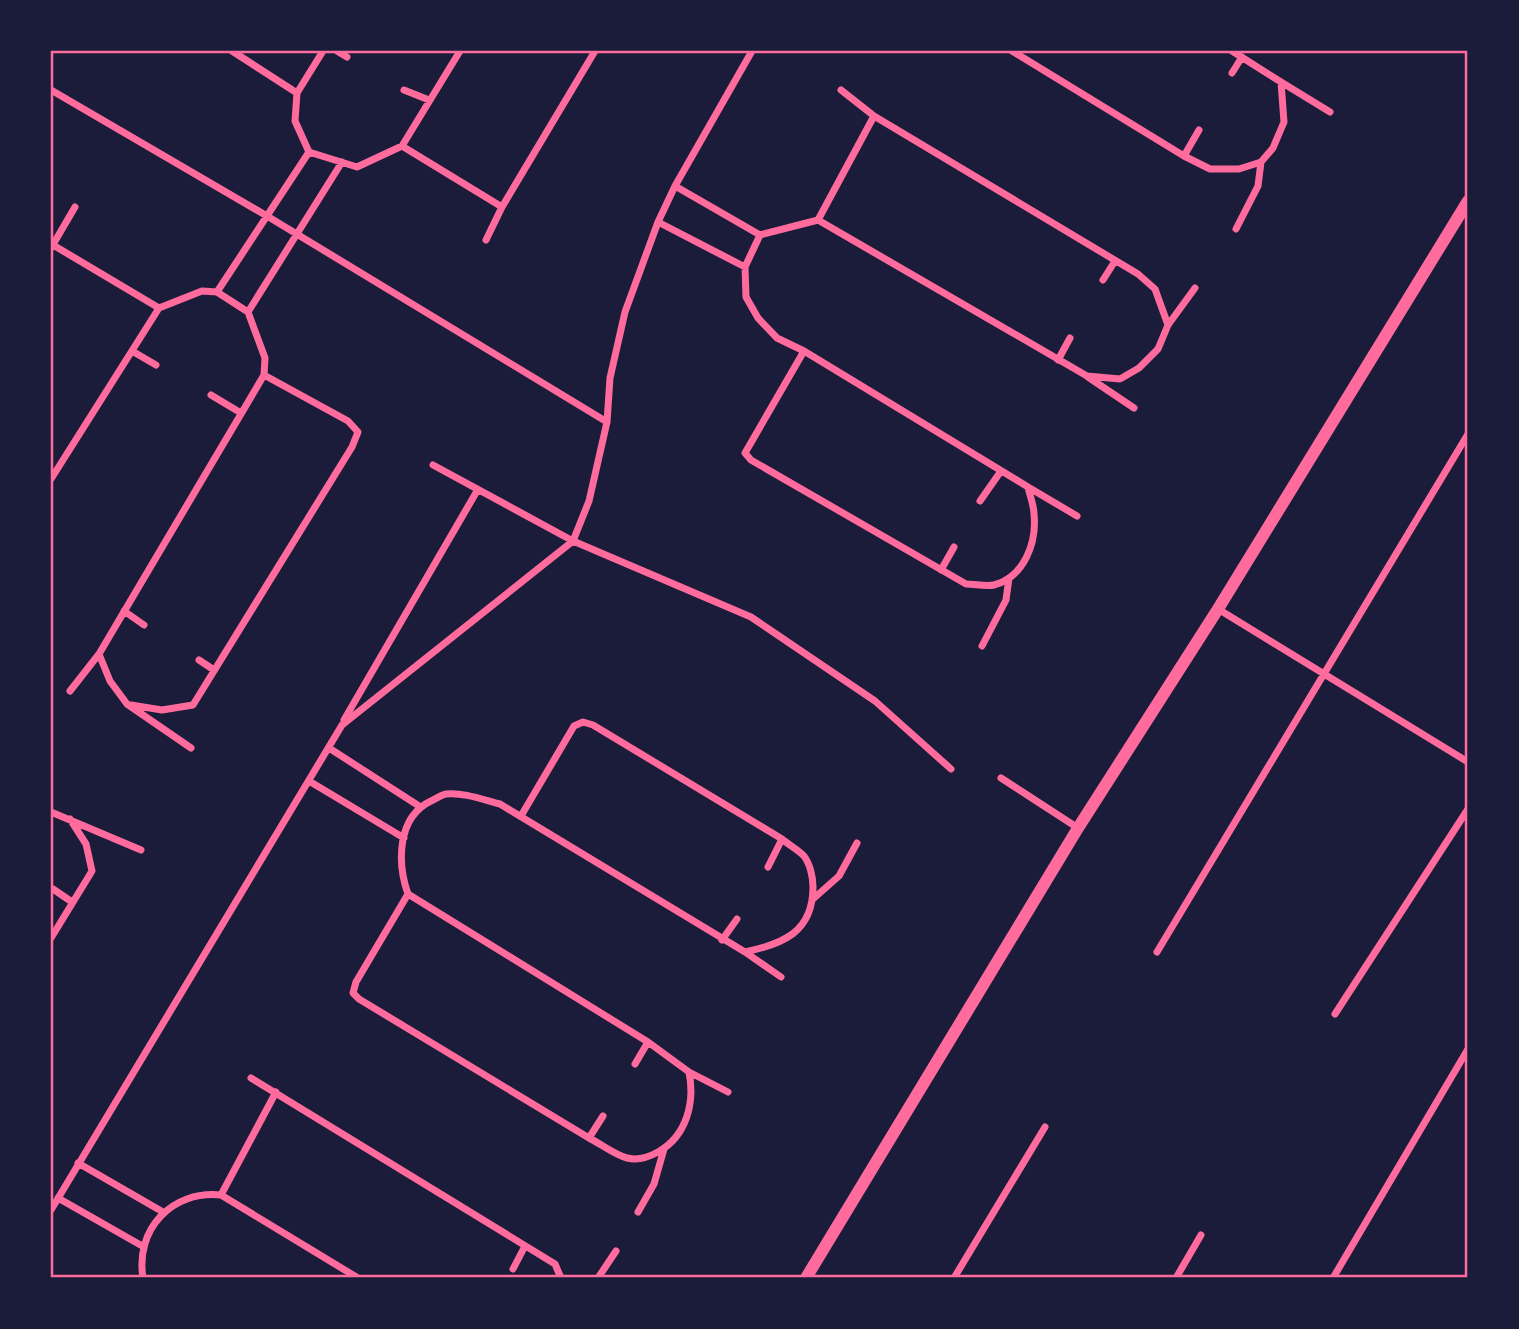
<svg xmlns="http://www.w3.org/2000/svg" width="1519" height="1329" font-family="'Asap Condensed',sans-serif">
  <rect width="100%" height="100%" fill="#1b1b3a"/>
  <g fill="none" stroke-linecap="round" stroke-linejoin="round">
    <path stroke="#ff6b9d" stroke-width="7" d="M232,51l65,42
      M323,51l-26,42 -2,28 14,31 48,15 45,-21 58,-95
      M337,51l10,6
      M1012,51l172,105 26,13h29l22,-7 12,-14 11,-26 -3,-40 -49,-31
      M1232,73l10,-16
      M1281,82l49,30
      M51,90l216,126 340,206
      M404,90l25,10
      M841,90l33,26 264,158 17,15 13,36
      M402,146l100,61
      M1184,156l15,-26
      M675,186l85,49
      M818,220l56,-104
      M658,222l87,45
      M1236,229l22,-43 3,-24
      M486,240l16,-33 93,-156
      M53,245l106,63
      M51,248l24,-41
      M1103,280l12,-19
      M217,292l92,-140
      M248,312l94,-150
      M132,351l24,14
      M804,351l-59,102 6,7 215,124c9,0 20,3 28,1 30,-8 43,-42 40,-71 0,-8 -4,-18 -6,-27l-224,-136 -27,-13 -19,-20 -12,-21 -1,-30 15,-32 58,-15 269,156 33,3 19,-11 19,-19 10,-24 27,-37
      M1058,360l12,-22
      M1088,377l46,31
      M211,395l30,18
      M433,465l140,76 178,76 124,84 76,68
      M51,479l108,-171 43,-17 15,1 31,20 17,46 -1,17 -165,279 11,27 17,23 64,44
      M1028,487l49,29
      M980,501l21,-30
      M941,570l13,-23
      M1218,609l250,153
      M124,611l20,14
      M982,646l24,-46 3,-22
      M199,660l15,10
      M70,691l29,-37
      M131,705l31,5 31,-5 159,-258 6,-15 -10,-11 -84,-46
      M344,720l133,-229
      M329,748l90,58
      M1001,778l77,50
      M309,781l95,57
      M51,812l90,38
      M768,867l14,-28
      M53,889l19,13
      M408,894l-52,88 -3,11 6,6 230,139c12,6 26,17 38,20 12,3 22,-1 31,-6 29,-16 37,-50 31,-80l-41,-30 -240,-148c-11,-31 -11,-77 23,-93 4,-2 10,-6 15,-7 17,-2 38,6 54,10l245,148c38,-8 68,-20 68,-65 0,-10 -3,-23 -9,-31 -6,-6 -15,-11 -22,-17l-189,-114 -10,-3 -9,4 -53,90
      M813,899l26,-23 18,-33
      M51,938l41,-67 -6,-27 -16,-25
      M722,940l15,-21
      M745,952l36,25
      M1157,952l311,-518
      M1335,1014l133,-205
      M635,1064l13,-22
      M689,1072l39,20
      M251,1078l304,186 6,14
      M589,1138l14,-22
      M78,1163l85,49
      M221,1195l55,-103
      M58,1198l86,49
      M51,1210l291,-485 231,-184 16,-40 18,-79 3,-44 15,-66 33,-90 17,-36 77,-135
      M638,1212l16,-28 10,-35
      M513,1269l12,-23
      M143,1278c-8,-49 29,-88 78,-83l137,83
      M598,1278l18,-27
      M954,1278l91,-151
      M1176,1278l25,-43
      M1333,1278l135,-229"/>
    <path stroke="#ff6b9d" stroke-width="12" d="M806,1278l272,-450 140,-219 250,-408"/>
  </g>
  <rect width="1519" height="1329" fill="none" stroke="#1b1b3a" stroke-width="105"/>
  <rect x="52" y="52" width="1414" height="1224" fill="none" stroke="#ff6b9d" stroke-width="2.5"/>
</svg>
